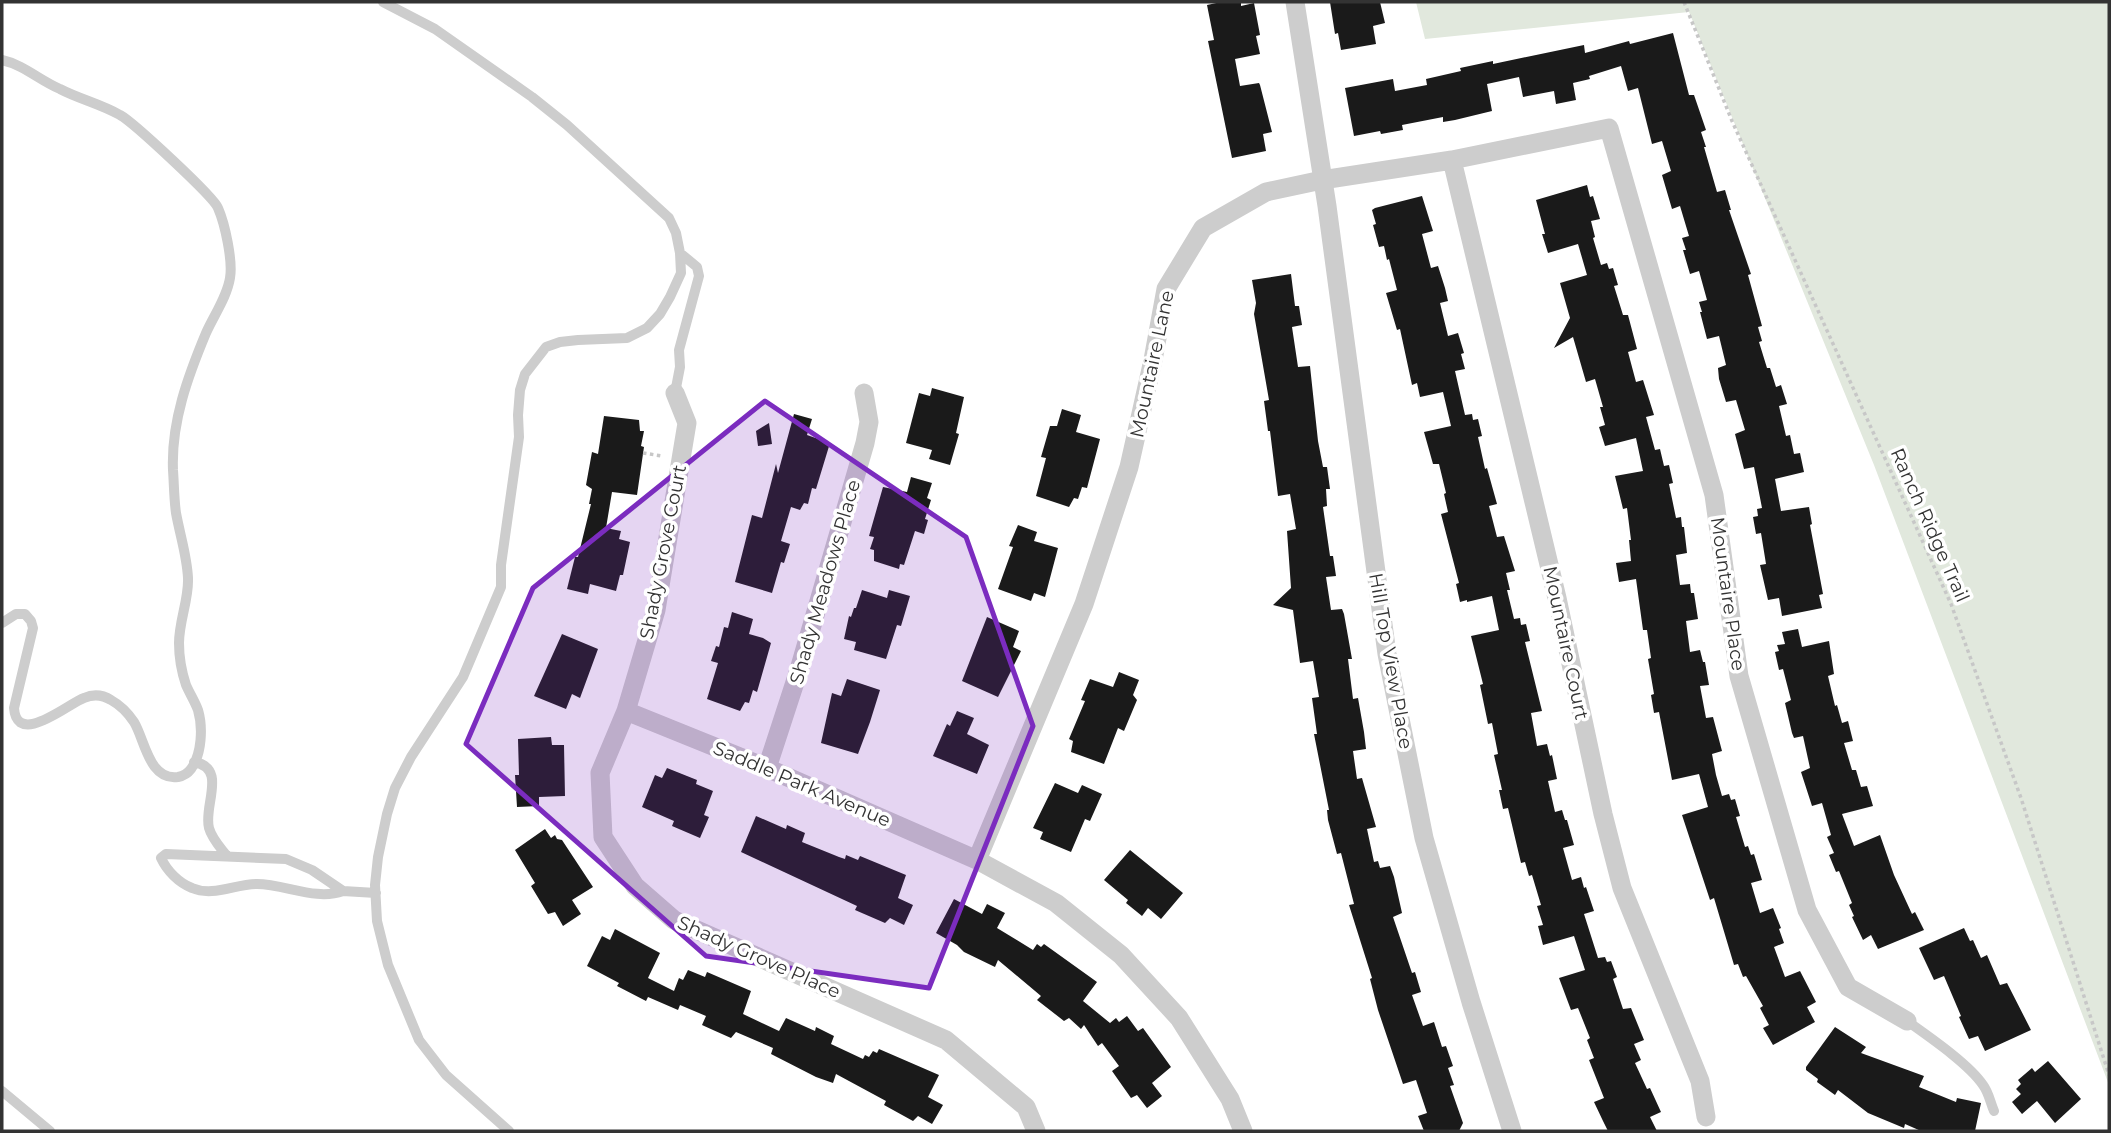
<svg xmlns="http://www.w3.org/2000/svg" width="2111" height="1133" font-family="Montserrat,sans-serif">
  <rect width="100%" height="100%" fill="#fff"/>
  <path fill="#e1e8dd" d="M1416,2h693v1083l-235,-620 -185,-453 -264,27z"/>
  <path fill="#1a1a1a" d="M1221,2h20v4l13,-3 6,32 -4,1 4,18 -25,5 5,27 19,-3 1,2 12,47 -9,2 3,17 -34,7 -24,-117 6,-1 -7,-35z
    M1330,2h50l5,21 -12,3 3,18 -35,6 -3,-17 -3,1z
    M1673,33l16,62h5l12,35 -5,2 5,15h-2l13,45 8,-2 6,20h-2l22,64 -3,1 14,51 -4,1 4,14 -3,1 8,26h3l6,19 5,-2 6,19 -8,2 7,30 4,-1 4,19 6,-1 4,19 -29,7 6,32 28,-4 3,17 -2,1 13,69 -4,1 3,13 -40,8 -3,-18 -11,2 -8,-35 6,-1 -5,-31 -5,1 -3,-17 5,-1 -1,-7 5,-1 -8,-41 -10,2 -9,-35 10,-4 -9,-30 -10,2 -7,-23 -1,-11 8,-3 -7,-29 -12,3 -7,-27h2l-3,-10 8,-2 -8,-29 -9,3 -7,-24h3l-4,-12 7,-2 -9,-30 -8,3 -10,-34 9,-4 -9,-30 -10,3 -14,-56 -10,3 -7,-25 -32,10 1,3 -17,4 3,17 -20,4 -2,-13 -31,6 -4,-20 -32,7 5,27 -37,9 -12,2v-5l-41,8 1,5 -22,4 -1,-3 -26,5 -9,-48 48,-9 2,12 32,-6 -1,-6 35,-8 -1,-3 33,-7v3l91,-19 1,8 44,-12 1,3z
    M1587,185l3,12 3,-1 7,23 -9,2 4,16 -2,1 8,27 6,-2 2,6 4,-1 5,17 -4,1 9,29h5l9,34 -9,3 8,30 7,-2 11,35 -8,2 9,33 5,-1 4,17 5,-1 4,18 -4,1 7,34 5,-1 1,10h2l3,26 -11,2 4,30 10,-1 1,9h3l4,26 -12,2 4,31 10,-2 3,12h2l4,23 -9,1 6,32 7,-1 9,34 -10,3 4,21 6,21 7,-2 2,6 4,-1 5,17 -4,1 9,30 3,-1 3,9 3,-1 8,26 -11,3 9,30 13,-5 8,20 -2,1 5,14 -10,4 11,30 15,-6 16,31 -9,5 8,15 -42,23 -10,-17 6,-3 -9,-17 3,-2 -17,-30 -3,1 -5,-13 -4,1 -20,-67 -4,2 -28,-85 26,-8 -9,-33 -27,6 -13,-68 -5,1 -3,-18 3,-1 -6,-35 3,-1 -4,-28h-4l-7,-51 -17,3 -3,-19 15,-2 -2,-21h2l-4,-32 -4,1 -8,-33 28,-5 -7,-33 -31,8 -6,-19 6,-2 -5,-18h3l-8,-28 -9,3 -13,-45 -19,11 16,-30 -10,-35 27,-8 -9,-31 -30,9 -6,-19h3l-9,-34z
    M1422,196l11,35 -11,3 9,34 7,-2 7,22 3,13 -8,2 8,33 10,-3 6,20 -3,1 4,15 -10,2 10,44 7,-1 1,6 5,-1 4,17 -4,1 7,32 2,-1 10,36 -8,2 8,31 7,-1 11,35 -9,2 4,17h-3l7,29 6,-1 1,7 5,-1 4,17 -5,1 17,69 -11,2 6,33 10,-2 3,12 2,-1 5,24 -9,2 7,31 7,-2 3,10h2l7,25 -11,3 9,32 9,-3 3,11 2,-1 8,24 -10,3 14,44 7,-1 2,5 4,-1 6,16 -4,2 10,30 8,-1 13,32 -10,4 7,16 -6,3 12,26 3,-1 11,24 -11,5 7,14h-49l-5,-10 -9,-19 10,-4 -15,-38 5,-2 -7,-18 3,-2 -12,-30 -7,2 -12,-32 26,-8 -11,-34 -31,9 -5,-19 5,-1 -6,-19 4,-1 -9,-30 -3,1 -4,-14 -4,1 -13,-55 -5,1 -4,-19h3l-8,-35 4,-1 -6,-31 -4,1 -8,-39 3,-1 -12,-48 28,-6 -7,-34 -25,6v-2l-7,2 -4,-18 3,-1 -18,-69 7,-2 -4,-18 2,-1 -7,-29h-6l-9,-32 27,-6 -8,-34 -23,5 -3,-14 -5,2 -12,-56 -3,1 -11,-37 11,-3 -8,-31 -2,1 -3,-14 -5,1 -6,-22 3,-1 -4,-14 3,-2z
    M1291,274l4,32h4l2,13 1,6 -10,2 6,40 12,-1 8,75 5,26h4l3,22h-4l1,17 -4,1 7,49h3l3,20 -10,1 5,33 11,-1 2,5 8,45h-4l5,40 5,-1 6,34 2,17 -13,2 4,28 5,-1 14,49 -9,2 7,33 4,-1 2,7 10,-2 4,11 8,36 -9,4 19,56 3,-1 6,20 -9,3 11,31 11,-4 8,25 4,-1 7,20 -5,2 6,17 -4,1 13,37 -4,8h-35l-6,-15 9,-3 -11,-33 -13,4 -25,-74 -8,-31 2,-1 -23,-73 5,-1 -13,-51 -4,1 -9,-34 -1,-10h2l-15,-76h3l-5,-36 7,-1 -6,-36 -13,2 -7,-53 -20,-5 18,-17 -4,-57 9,-2 -6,-35 -12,2 -8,-65h-2l-4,-30 5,-1 -15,-86 2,-11 -4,-23z
    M932,388l32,9 -8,36 3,1 -9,31 -21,-6 3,-9 -26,-7 13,-50 11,3z
    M1062,409l19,6 -5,17 24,7 -13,49 -5,-1 -4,12 -4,-1 -5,9 -33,-11 10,-38 -5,-1 9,-31h7z
    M794,414l18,5 -5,16 23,8 -14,46 -4,-1 -4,16 -4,-1 -4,7 -9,-3 -10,34 9,3 -6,19 -3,-1 -9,31 -37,-11 17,-67 10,3 14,-54 2,9z
    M604,416l35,4 1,11h4l-3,15 3,1 -7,48 -25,-3 -6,36 15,3 -2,8 11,3 -7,33h-3l-4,16 -26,-7 -2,10 -21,-5 8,-32h3l13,-53h-2l3,-15 -6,-4 6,-33 6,2z
    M769,423l3,21 -14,2 -2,-15z
    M911,477l21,6 -5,15 4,2 -6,19 3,1 -4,14 -9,-3 -11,34 -4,-1 -1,5 -25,-8v-11l-4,-1 4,-12 -5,-1 14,-49 24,5z
    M1018,525l19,7 -3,9 24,7 -13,49 -11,-4 -3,8 -33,-12 15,-42 -4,-1z
    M862,590l25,8 2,-8 21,6 -9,30 -4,-1 -11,34 -32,-9 2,-8 -12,-3 5,-23 2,1 3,-9h2z
    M732,612l21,7 -4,15 14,4 8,5 -14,49 -4,-2 -4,13 -4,-1 -5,9 -33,-12 11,-36 -7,-2 5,-15 3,1 5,-20 4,1z
    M987,617l32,14 -6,16 8,4 -23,46 -36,-16z
    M1798,629l4,18 27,-6 5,33 -6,2 7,30 2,-1 5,18 6,-2 5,20 -9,2 8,27h4l5,17 6,-1 6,20 -31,8 12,32 26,-11 14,40 18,39 3,-2 9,18 -46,19 -7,-14 -8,5 -11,-23 2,-1 -5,-11 3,-2 -13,-32 -3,1 -7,-17 5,-2 -7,-16 4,-2 -9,-32 -10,3 -11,-34 9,-4 -7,-32 -9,2 -2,-5 -7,-30 6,-3 -8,-31 -4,1 -4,-18 4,-1 -2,-6 8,-1 -3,-12z
    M562,634l36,15 -18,49 -8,-4 -6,15 -32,-13z
    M1119,672l20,8 -6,15 4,5 -13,31 -6,-3 -14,36 -33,-12 2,-11 -4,-2 16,-38 -4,-1 9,-21 23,8z
    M847,679l33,11 -10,32 -12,32 -37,-11 11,-50 9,3z
    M957,711l17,7 -7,16 22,11 -12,29 -44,-18 14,-32 3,2z
    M551,737l1,8h12l1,51 -26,1v9l-22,1 -2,-32h4l-1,-36z
    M667,768l30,12 -1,4 17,7 -9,24 5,2 -9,21 -28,-12 2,-5 -32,-14 13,-32 7,3z
    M1055,783l23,10 4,-8 20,9 -12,27 -5,-2 -14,33 -31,-13 3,-7 -10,-4z
    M756,816l30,13 1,-4 18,8 -3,9 37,15 6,2 1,-4 12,5 2,-4 46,19 -8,23 15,7 -9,20 -14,-7 -5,5 -30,-13 2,-4 -116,-54z
    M545,829l6,9 4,-3 2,4 5,1 31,47 -21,13 9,14 -18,12 -8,-14 -7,2 -17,-28 4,-3 -20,-33z
    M1130,850l53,43 -22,26 -13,-11 -6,8 -16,-13 2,-3 -24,-20z
    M954,899l28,15 5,-10 18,9 -8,15 36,22 4,-6 4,3 3,-3 53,38 -14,19 27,22 6,-5 3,4 8,-6 11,15 5,-3 28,39 -19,16 10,13 -15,12 -10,-13 -6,3 -19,-27 7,-5 -17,-23 -4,3 -14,-21 -3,4 -12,-11 -5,3 -27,-21 4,-4 -43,-36 -3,7 -31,-15 -7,-7 -21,-12z
    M1964,928l6,13 3,-1 8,18 6,-3 13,30 7,-2 24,47 -46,21 -7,-15 -9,3 -10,-22 2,-1 -17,-40 -10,4 -15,-32z
    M615,929l45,24 -12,25 26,13 5,-13 4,2 5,-10 17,7 2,-5 44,19 -8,23 36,17 7,-13 29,13 1,-4 18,9 -3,8 32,15 2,-4 4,2 4,-6 4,2 2,-4 60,26 -11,22 15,8 -11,19 -14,-8 -5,5 -29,-16 2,-4 -50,-27 -3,9 -17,-6 -45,-23 2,-6 -37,-16 -5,6 -18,-8 -11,-5 4,-9 -26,-11 -2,5 -30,-13 -2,4 -29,-15 2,-3 -32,-17 15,-30 8,4z
    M1835,1027l31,20 -5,6 63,23 -5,11 37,15 1,-4 24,5 -6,28h-54l-16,-7 -1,4 -36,-15 -30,-23 -3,5 -18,-13 1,-3 -12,-9v-3z
    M2048,1061l33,38 -26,24 -18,-22 -15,13 -10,-12 9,-8 -5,-5 5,-5 -3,-4 14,-12 3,4z"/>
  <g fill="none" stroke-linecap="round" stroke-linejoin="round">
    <path stroke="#c7c7c7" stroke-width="3.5" stroke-dasharray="3.5 3.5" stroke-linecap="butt" d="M1684,2l48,119 219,483 70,194 88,277
      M643,453l19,3"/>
    <path stroke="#cdcdcd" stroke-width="10" d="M383,2l52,27 97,68 35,28 102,93 7,15 4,20 1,20 -11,24 -10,17 -13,14 -20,10 -49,2 -18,2 -14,5 -21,27 -5,16 -2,25 1,22 -18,128v22l-38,90 -52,80 -16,31 -8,26 -9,43 -3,28 2,36 11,44 31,75 27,35 63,56
      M2,60c22,5 37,20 58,29 19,10 41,15 60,26 13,7 94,82 98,93 7,16 15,53 12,70 -3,19 -16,37 -24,55 -18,43 -35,89 -33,137 1,14 1,29 3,43 4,22 11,43 12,65 1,21 -9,43 -9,65 0,12 3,30 7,42 4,9 9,17 12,25 5,17 4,44 -7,59 -3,4 -8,7 -13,8 -29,4 -33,-37 -44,-55 -6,-9 -14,-17 -23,-22 -8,-5 -18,-6 -27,-2 -15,5 -67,50 -70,10l19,-80 -2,-7 -6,-7h-9l-14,9
      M675,393l5,-26 -1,-17 20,-74 -2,-9 -17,-14
      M194,762c34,6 9,44 15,66 3,11 11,19 18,28
      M343,891c-27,10 -58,-7 -86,-7 -22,0 -44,13 -65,4 -13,-5 -25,-17 -31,-30l5,-4 120,5 26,11 31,21 33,2
      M1907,1021c21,15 62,43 76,64 6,8 7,17 11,26
      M2,1091l48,40"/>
    <path stroke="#cdcdcd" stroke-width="19" d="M1295,2l32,204 60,448 37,184 47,164 41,129
      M1452,160l105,438 46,216 19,74 78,193 6,36
      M675,393l12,30 -31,187 -30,101 -26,62 3,64 32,49 39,34 272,120 80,67 10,24
      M626,711l141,57 210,92 79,43 65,52 58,63 51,81 13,32
      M767,768l32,-98 66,-227 4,-21 -5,-29
      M977,860l107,-256 45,-137 24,-107 13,-71 37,-61 63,-36 56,-12 130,-20 157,-32 105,367 25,181 68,234 41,77 59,34"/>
  </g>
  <path fill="#7b2cbf" fill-opacity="0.2" stroke="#7b2cbf" stroke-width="5" stroke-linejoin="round" d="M765,401l201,136 67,189 -104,262 -223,-32 -240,-212 67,-156z"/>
  <g text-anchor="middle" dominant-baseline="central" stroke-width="7" stroke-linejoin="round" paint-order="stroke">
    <g font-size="19" fill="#333" stroke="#fff">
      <text transform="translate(1152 364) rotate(-78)">Mountaire Lane</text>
      <text transform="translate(1930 525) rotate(66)">Ranch Ridge Trail</text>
      <text transform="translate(663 552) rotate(-79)">Shady Grove Court</text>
      <text transform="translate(825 582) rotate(-74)">Shady Meadows Place</text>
      <text transform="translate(1728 594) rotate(82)">Mountaire Place</text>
      <text transform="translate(1566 643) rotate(78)">Mountaire Court</text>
      <text transform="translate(1391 661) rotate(80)">Hill Top View Place</text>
      <text transform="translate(802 784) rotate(23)">Saddle Park Avenue</text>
      <text transform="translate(759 957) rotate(24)">Shady Grove Place</text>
    </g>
  </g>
  <rect width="2111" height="1133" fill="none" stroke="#333333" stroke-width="7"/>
</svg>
